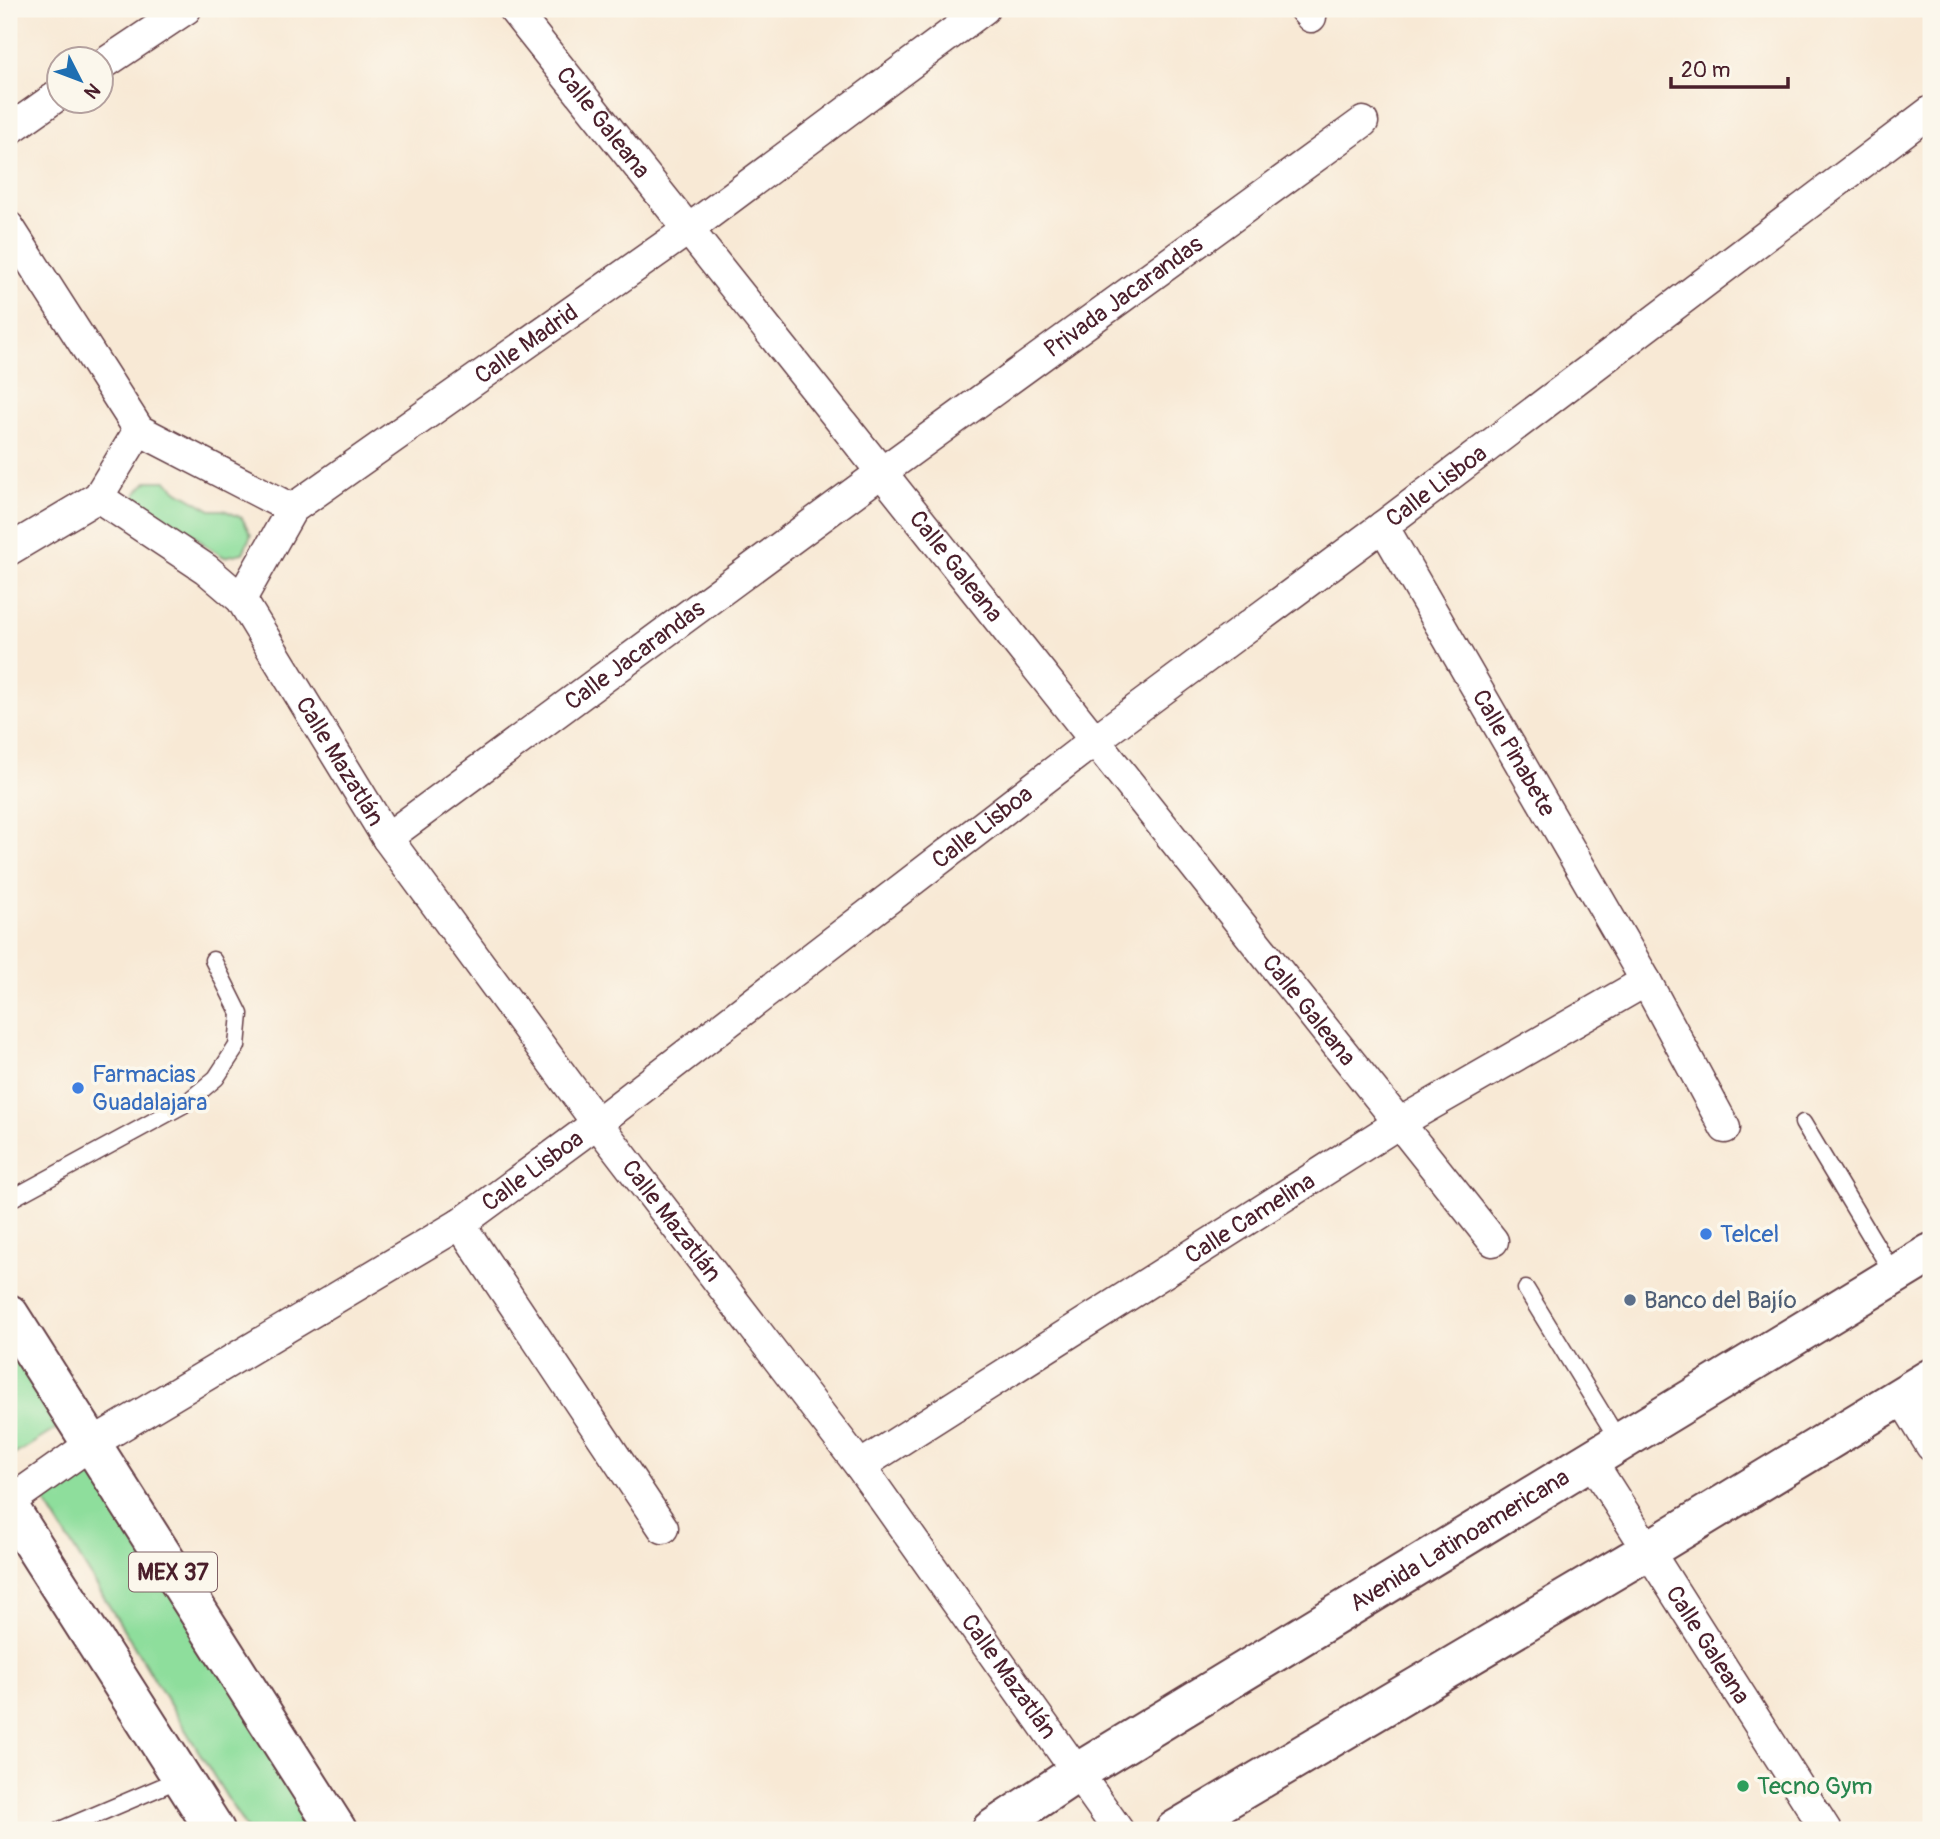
<svg xmlns="http://www.w3.org/2000/svg" width="1940" height="1839" font-family="Pangolin,sans-serif">
  <rect width="100%" height="100%" fill="#fbf7ec"/>
  <filter id="ink" filterUnits="userSpaceOnUse"><feTurbulence type="fractalNoise" baseFrequency=".0143" numOctaves="2"/><feDisplacementMap in="SourceGraphic" scale="14" xChannelSelector="R" yChannelSelector="G"/><feConvolveMatrix kernelMatrix="1 2 1 2 8 2 1 2 1" color-interpolation-filters="sRGB"/></filter>
  <filter id="wash" filterUnits="userSpaceOnUse"><feTurbulence type="fractalNoise" baseFrequency=".00686" numOctaves="4" result="noise"/><feDisplacementMap in="SourceGraphic" scale="28" xChannelSelector="R" yChannelSelector="G"/><feGaussianBlur stdDeviation="1.57" result="paint"/><feColorMatrix in="noise" values="0 0 0 0 0 0 0 0 0 0 0 0 0 0 0 0 0 1.4 0 .05"/><feComposite in="paint" operator="in"/></filter>
  <g filter="url(#wash)">
    <rect width="100%" height="100%" fill="#f8e9d5"/>
    <path fill="#8ede9c" stroke="#6c7e64" stroke-width="2" d="M148,481h18l12,10 33,19h13l18,8 9,17 -8,18 -19,4 -19,-12 -12,-11 -59,-27 2,-14z
      M9,1332l55,92 -55,34z
      M95,1471l229,359h-77l-203,-330z"/>
  </g>
  <g filter="url(#ink)">
    <g fill="none" stroke-linecap="round" stroke-linejoin="round">
      <defs>
        <path id="service" d="M1803,1123l91,152
          M9,1200l176,-96 31,-26 21,-32 3,-32 -27,-54
          M1526,1289l93,152
          M60,1830l122,-52"/>
        <g id="minor">
          <path id="s1" d="M513,9l980,1232"/>
          <path d="M1304,9l7,8"/>
          <path d="M102,65l84,-56"/>
          <path d="M9,130l51,-36"/>
          <path d="M9,227l130,203 153,79"/>
          <path id="s2" d="M98,497l108,72 35,30 146,239 210,285 263,343 258,364"/>
          <path id="s3" d="M1383,526l263,455 79,147"/>
          <path d="M9,550l89,-53 41,-67"/>
          <path id="s4" d="M241,599l51,-90 397,-280 295,-220"/>
          <path id="s5" d="M387,838l495,-366 481,-350"/>
          <path d="M460,1224l203,304"/>
          <path d="M1901,1397l30,49"/>
          <path id="s6" d="M1590,1459l236,371"/>
          <path id="s7" d="M860,1466l539,-343 247,-142"/>
          <path id="s8" d="M9,1502l82,-58 369,-220 137,-101 498,-383 288,-214 548,-415"/>
        </g>
        <g id="secondary">
          <path id="s9" d="M991,1830l87,-58 853,-519"/>
          <path d="M1175,1830l472,-279 284,-173"/>
        </g>
        <path id="primary" d="M9,1314l328,516
          M9,1507l206,323"/>
      </defs>
      <use href="#service" stroke="#643d44" stroke-width="19"/>
      <use href="#minor" stroke="#643d44" stroke-width="33"/>
      <use href="#secondary" stroke="#643d44" stroke-width="42"/>
      <use href="#primary" stroke="#643d44" stroke-width="42"/>
      <use href="#service" stroke="#fff" stroke-width="16"/>
      <use href="#minor" stroke="#fff" stroke-width="30"/>
      <use href="#secondary" stroke="#fff" stroke-width="38"/>
      <use href="#primary" stroke="#fff" stroke-width="38"/>
    </g>
  </g>
  <g fill="#3f7fe0" stroke="#fbf7ec" stroke-width="2.5">
    <circle cx="78" cy="1088" r="7"/>
    <circle cx="1706" cy="1234" r="7"/>
  </g>
  <circle fill="#5c6f8a" stroke="#fbf7ec" stroke-width="2.5" cx="1630" cy="1300" r="7"/>
  <circle fill="#2e9e5b" stroke="#fbf7ec" stroke-width="2.5" cx="1743" cy="1786" r="7"/>
  <g text-anchor="middle" dominant-baseline="central" stroke-width="7" stroke-linejoin="round" paint-order="stroke">
    <rect fill="#fbf7ec" stroke="#7f6065" stroke-width="2" x="129" y="1552.5" width="88" height="39" rx="5"/>
    <g font-size="23" font-weight="bold" fill="#4a1f2b">
      <text x="173" y="1572">MEX 37</text>
    </g>
    <g font-size="24" fill="#4a1f2b" stroke="#fbf7ec">
      <text stroke="none"><textPath href="#s1" startOffset="145">Calle Galeana</textPath></text>
      <text stroke="none"><textPath href="#s5" startOffset="914">Privada Jacarandas</textPath></text>
      <text stroke="none"><textPath href="#s4" startOffset="390">Calle Madrid</textPath></text>
      <text stroke="none"><textPath href="#s8" startOffset="1754">Calle Lisboa</textPath></text>
      <text stroke="none"><textPath href="#s1" startOffset="712">Calle Galeana</textPath></text>
      <text stroke="none"><textPath href="#s5" startOffset="308">Calle Jacarandas</textPath></text>
      <text stroke="none"><textPath href="#s3" startOffset="262">Calle Pinabete</textPath></text>
      <text stroke="none"><textPath href="#s2" startOffset="366">Calle Mazatlán</textPath></text>
      <text stroke="none"><textPath href="#s8" startOffset="1186">Calle Lisboa</textPath></text>
      <text stroke="none"><textPath href="#s1" startOffset="1279">Calle Galeana</textPath></text>
      <text stroke="none"><textPath href="#s8" startOffset="620">Calle Lisboa</textPath></text>
      <text stroke="none"><textPath href="#s7" startOffset="462">Calle Camelina</textPath></text>
      <text stroke="none"><textPath href="#s2" startOffset="933">Calle Mazatlán</textPath></text>
      <text stroke="none"><textPath href="#s9" startOffset="551">Avenida Latinoamericana</textPath></text>
      <text stroke="none"><textPath href="#s6" startOffset="220">Calle Galeana</textPath></text>
      <text stroke="none"><textPath href="#s2" startOffset="1500">Calle Mazatlán</textPath></text>
    </g>
    <g font-size="24" fill="#366cbe" stroke="#fbf7ec" text-anchor="start">
      <text x="92" y="1074">Farmacias<tspan x="92" dy="28">Guadalajara</tspan></text>
      <text x="1720" y="1234">Telcel</text>
    </g>
    <g font-size="24" fill="#4e5e75" stroke="#fbf7ec" text-anchor="start">
      <text x="1644" y="1300">Banco del Bajío</text>
    </g>
    <g font-size="24" fill="#27864d" stroke="#fbf7ec" text-anchor="start">
      <text x="1757" y="1786">Tecno Gym</text>
    </g>
  </g>
  <rect width="1940" height="1839" fill="none" stroke="#fbf7ec" stroke-width="35"/>
  <g transform="translate(80 80) rotate(132)"><circle r="33" fill="#fbf7ec" stroke="#b4a19f" stroke-width="2"/>
  <path d="M0-5L12 26L0 18L-12 26Z" fill="#1f6fb2"/>
  <text y="-10" font-size="19" font-weight="bold" text-anchor="middle" fill="#4a1f2b">N</text>
  </g>
  <path d="M1671 77v10h117v-10" fill="none" stroke="#4a1f2b" stroke-width="3.5"/>
  <text x="1681" y="77" font-size="21" fill="#4a1f2b" stroke="#fbf7ec" stroke-width="5" paint-order="stroke">20 m</text>
</svg>
